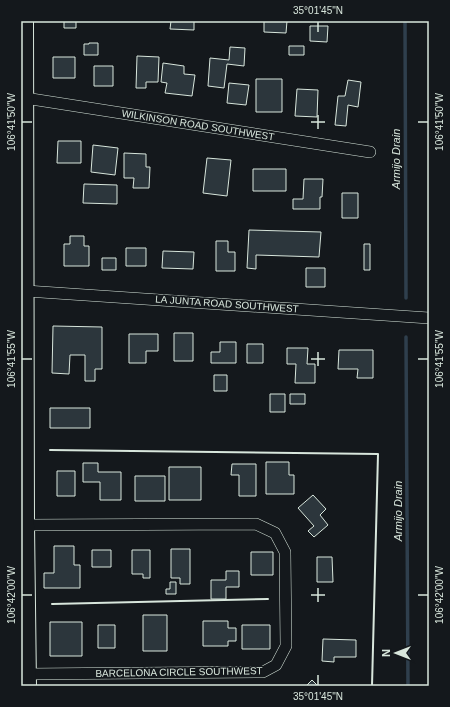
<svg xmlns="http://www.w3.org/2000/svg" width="450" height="707" font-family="Helvetica,sans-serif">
  <rect width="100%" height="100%" fill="#14181c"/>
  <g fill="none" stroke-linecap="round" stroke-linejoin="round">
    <path stroke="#2f3f4d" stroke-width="3.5" d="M405,21l1,277
      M406,337l2,349"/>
  </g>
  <path fill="#2c363c" stroke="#d8e6dc" d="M64,21h12v7h-12z
    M171,21h23v9l-24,-1z
    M264,21h23l-1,12 -22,-1z
    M310,26h18l-1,16 -17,-1z
    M89,43h9v12h-14v-11h5z
    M289,46h15v9h-15z
    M230,47l15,1 -1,18 -17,-2 -3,24 -16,-2 2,-28 19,2z
    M137,56l22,1 -1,25h-12v6h-10z
    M53,57h22v21h-22z
    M163,63l21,3v8l11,1 -3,21 -27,-3 2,-10 -6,-1z
    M94,66h19v20h-19z
    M256,79h26v33h-26z
    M348,80l13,2 -3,25 -10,-2 -2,21 -11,-1 3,-29h7z
    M229,83l20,2 -3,20 -19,-2z
    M297,89l21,1 -1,27 -22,-1z
    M58,141h23v22h-24z
    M93,145l25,3 -3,27 -24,-3z
    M124,153l22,1v13h4l-1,21h-16l1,-10h-10z
    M207,158l24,2 -4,36 -24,-3z
    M253,169h33v22h-33z
    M304,179h19l-1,18h-2v12h-27v-10h10z
    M84,184l33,1v19l-34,-1z
    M342,193h16v25h-16z
    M249,230l72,2 -2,25 -63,-2v14l-9,-1z
    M70,236h14v10h5v20h-25v-22h6z
    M216,241h12v11h7v19h-19z
    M364,244h6v26h-6z
    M126,248h20v18h-20z
    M163,251l31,1 -1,17 -31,-1z
    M102,258h14v12h-14z
    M306,268h19v19h-19z
    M53,326l49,1v42h-7v12h-10v-26h-15l-1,19 -17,-1z
    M174,333h19v28h-19z
    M129,334h29v17h-12v12h-17z
    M220,342h16v21h-25v-11h9z
    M247,344h16v19h-16z
    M287,348h21l-1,16h8v19h-20l1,-19h-9z
    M339,350h34v28h-16l1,-9h-20z
    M214,375h13v16h-13z
    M270,394h15v18h-15z
    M290,394h15v10h-15z
    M50,408h40v20h-40z
    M266,462h23v13h5v19h-28z
    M83,463h15v9h23v28h-21v-18h-17z
    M232,464h24v32h-17v-21h-8z
    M169,467h32v33h-32z
    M57,471h18v25h-18z
    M135,476h30v25h-30z
    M313,495l13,14 -6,6 8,10 -14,12 -6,-6 6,-5 -16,-18z
    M54,546h20v19h6v23h-36v-15h10z
    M171,549h19v35h-10v-6h-9z
    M92,550h19v17h-19z
    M132,550h18v28h-7v-4h-11z
    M251,552h22v23h-22z
    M317,557h15l1,25h-16z
    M226,571h13v16h-13v12h-15v-19h15z
    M170,582h6v12h-10v-5h4z
    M143,615h24v36h-24z
    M203,621h25v7h8v13h-8v5h-25z
    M50,622h32v34h-32z
    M98,625h17v23h-17z
    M242,625h28v24h-28z
    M323,639l33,1v17h-22v5l-12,-1z
    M312,680l6,6h-12z"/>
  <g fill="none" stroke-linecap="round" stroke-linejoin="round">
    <defs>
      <path id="street" d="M25,98l345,54
        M26,291l403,27
        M26,525l230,-1 19,9 10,19 1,94 -10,19 -13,7 -235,2"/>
      <path id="secondary" d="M25,21l1,504 2,161"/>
    </defs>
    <use href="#street" stroke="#d8e6dc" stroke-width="12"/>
    <use href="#secondary" stroke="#d8e6dc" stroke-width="18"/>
    <use href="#street" stroke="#14181c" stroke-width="11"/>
    <use href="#secondary" stroke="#14181c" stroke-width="16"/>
    <path stroke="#d8e6dc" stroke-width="2" d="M50,450l328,4 -6,232
      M52,604l216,-5"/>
  </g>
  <path fill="none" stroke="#d8e6dc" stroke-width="1.5" d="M318,22v10M318,115v14M22,122h10M311,122h14M418,122h10M318,352v14M22,359h10M311,359h14M418,359h10M318,588v14M22,595h10M311,595h14M418,595h10M318,675v10"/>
  <g text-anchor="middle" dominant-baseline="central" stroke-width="3" stroke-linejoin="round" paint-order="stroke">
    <g font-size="10" fill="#d8e6dc" stroke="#14181c">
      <text transform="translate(198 125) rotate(9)">WILKINSON ROAD SOUTHWEST</text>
      <text transform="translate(227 304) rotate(4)">LA JUNTA ROAD SOUTHWEST</text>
      <text transform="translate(179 672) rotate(-1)">BARCELONA CIRCLE SOUTHWEST</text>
    </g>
    <g font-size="11" font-style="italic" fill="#d8e6dc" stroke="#14181c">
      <text transform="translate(396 159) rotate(-90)">Armijo Drain</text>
      <text transform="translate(398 511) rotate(-90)">Armijo Drain</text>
    </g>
  </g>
  <rect width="450" height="707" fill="none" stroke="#14181c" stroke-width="44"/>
  <g transform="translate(396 653) rotate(270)" stroke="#14181c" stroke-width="3" paint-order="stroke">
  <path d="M0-3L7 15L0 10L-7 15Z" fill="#d8e6dc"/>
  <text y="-6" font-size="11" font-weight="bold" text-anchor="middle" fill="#d8e6dc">N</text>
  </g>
  <rect x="22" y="22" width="406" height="663" fill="none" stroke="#d8e6dc" stroke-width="1.5"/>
  <g font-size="10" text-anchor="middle" fill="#d8e6dc">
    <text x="318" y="14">35°01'45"N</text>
    <text transform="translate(439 122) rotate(-90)" y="4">106°41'50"W</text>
    <text transform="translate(11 122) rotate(-90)" y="4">106°41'50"W</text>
    <text transform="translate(439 359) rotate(-90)" y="4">106°41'55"W</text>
    <text transform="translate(11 359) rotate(-90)" y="4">106°41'55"W</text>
    <text transform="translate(439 595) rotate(-90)" y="4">106°42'00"W</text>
    <text transform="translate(11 595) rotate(-90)" y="4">106°42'00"W</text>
    <text x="318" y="700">35°01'45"N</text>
  </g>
</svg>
